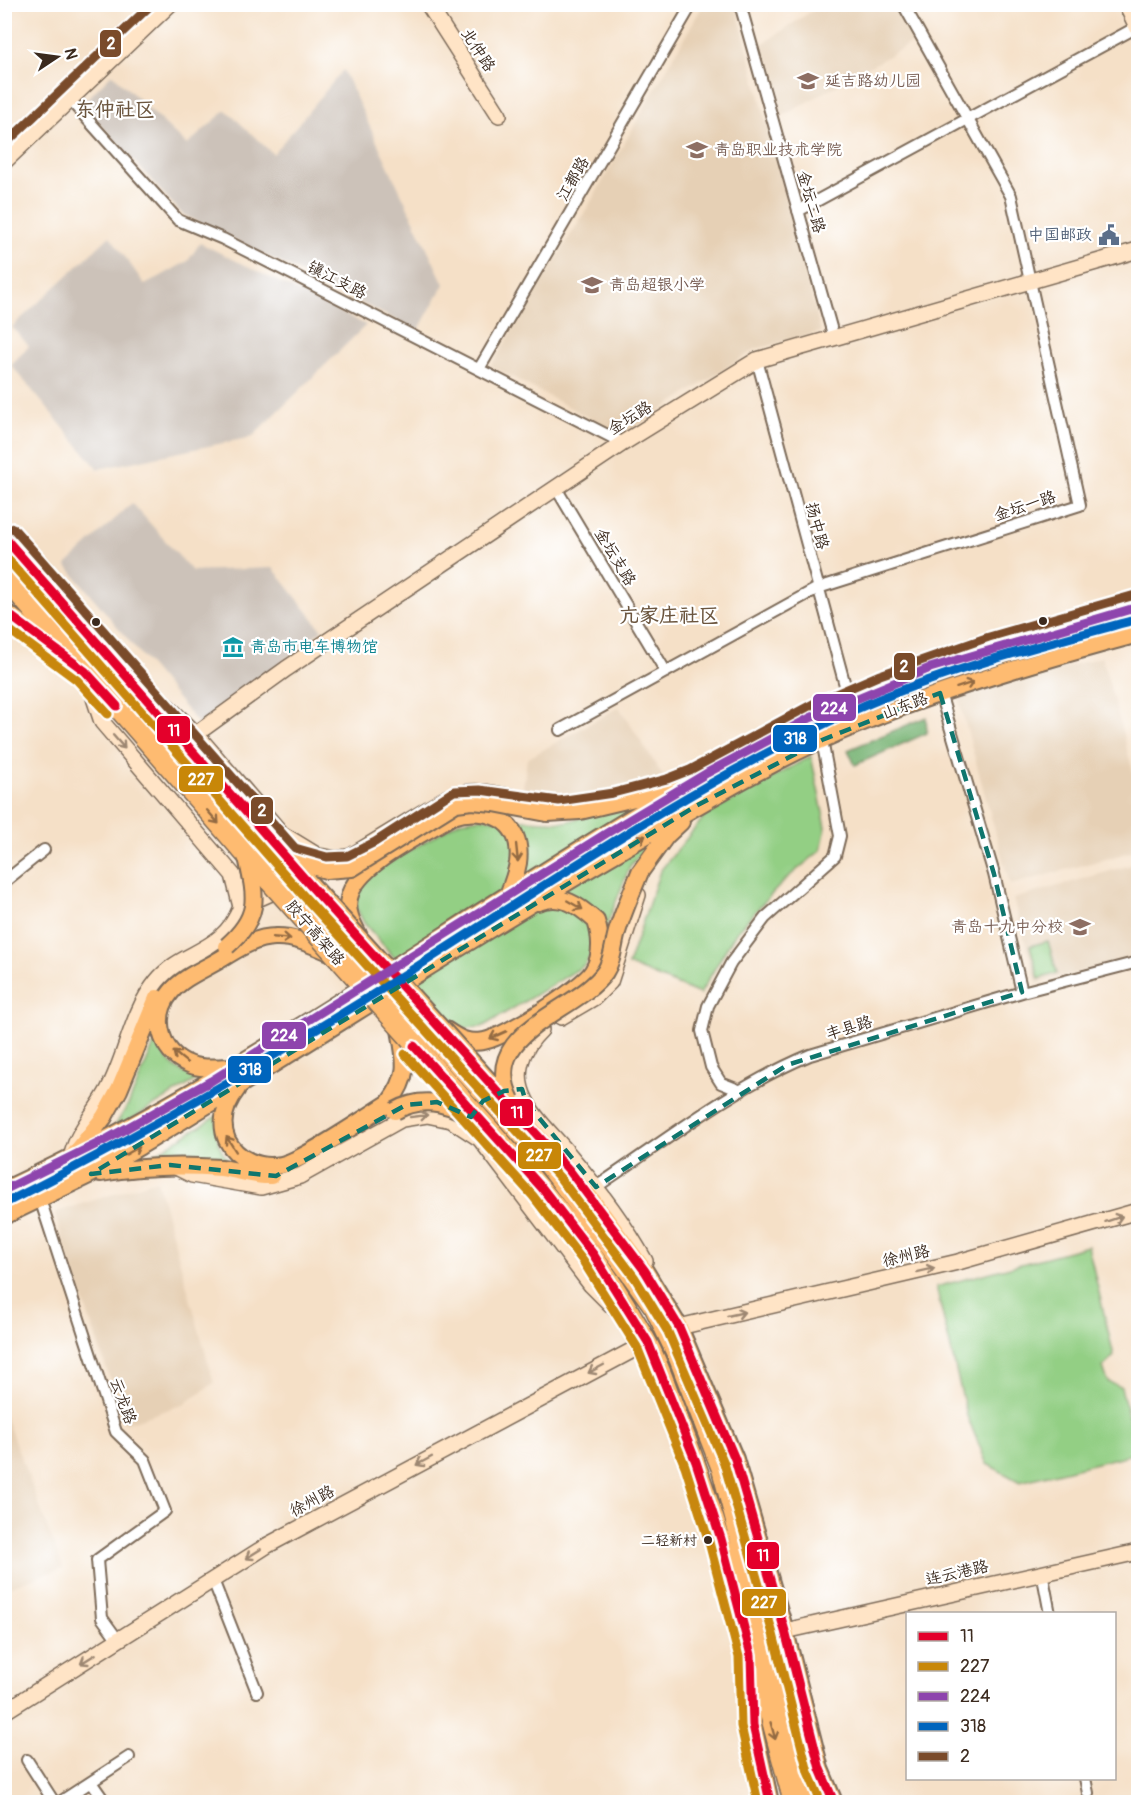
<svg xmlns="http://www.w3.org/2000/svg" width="1143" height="1807" font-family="Pangolin,'LXGW WenKai TC',sans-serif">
  <rect width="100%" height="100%" fill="#fff"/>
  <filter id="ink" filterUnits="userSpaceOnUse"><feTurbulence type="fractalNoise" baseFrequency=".0167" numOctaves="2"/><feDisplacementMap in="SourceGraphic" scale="12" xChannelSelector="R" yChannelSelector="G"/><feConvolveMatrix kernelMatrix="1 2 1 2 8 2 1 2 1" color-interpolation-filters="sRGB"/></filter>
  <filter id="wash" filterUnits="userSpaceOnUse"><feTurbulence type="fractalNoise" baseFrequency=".008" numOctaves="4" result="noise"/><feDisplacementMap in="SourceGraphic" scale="24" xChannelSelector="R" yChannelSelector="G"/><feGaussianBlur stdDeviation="1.35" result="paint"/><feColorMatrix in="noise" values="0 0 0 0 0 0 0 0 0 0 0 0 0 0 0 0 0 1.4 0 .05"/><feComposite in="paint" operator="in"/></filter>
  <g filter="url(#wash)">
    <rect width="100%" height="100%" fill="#f5e0c7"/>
    <path fill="#e6d0b5" d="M822,4l72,1 21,36 -134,76 -20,-72z
      M703,5h33l85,327 -65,17 -134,86 -131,-69 98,-161z
      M1102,657l36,133v60l-128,35 -52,-188z
      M619,707l46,72 -60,18 -83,-2 5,-36z
      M1138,863v93l-101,28 -24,-85z
      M157,1180l57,203 -30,21 -59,20 -71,-211z
      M5,1416l58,152 -58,20h-1z"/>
    <path fill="#ccc2b9" d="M343,70l101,214 -26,47 -236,-117 -100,-110 30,-30 75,71 39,-35 47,44z
      M110,236l35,49 43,-24 12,-18 166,82 -114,112 -154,32 -87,-104 18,-19 -17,-19z
      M132,503l60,68 81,-3 49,62 -122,96 -134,-161z"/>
    <path fill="#93cf84" stroke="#677c51" stroke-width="1.5" d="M811,756l15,71 -5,23 -35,29 -50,53 -36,62 -72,-29 32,-94 45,-55z
      M634,803l23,32 -27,31 -22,56 -23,43 -103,62 -19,1 -14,-8 -85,-97 -8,-16v-16l14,-17 90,-53 21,-3 85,4z
      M1048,941l9,32 -18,6 -9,-33z
      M156,1040c9,21 19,31 42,39l-86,52 17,-28z
      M218,1115c-4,22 1,36 15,51l-27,-5 -58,-3z
      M1088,1246l26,110 -11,11 5,15 13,5 16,66 -117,29 -33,-18 -20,-48 -31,-129z"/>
    <path fill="#76b272" stroke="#586e48" stroke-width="1.5" d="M926,717l1,16 -72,32 -7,-15z"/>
  </g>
  <g filter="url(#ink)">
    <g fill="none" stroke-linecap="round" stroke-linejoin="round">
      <defs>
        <path id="street" d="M740,4l94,334
          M71,101l107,119 45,19 400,204
          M798,211l339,-184
          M757,360l92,340
          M479,369l213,-365
          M556,488l110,184
          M940,693l54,181 28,118
          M560,730l258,-142 262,-83 -69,-309 -108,-192
          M4,882l40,-32
          M741,1091l-20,-8 -10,-16 -9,-36 6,-25 23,-43 34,-45 70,-62 5,-20 -18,-96
          M596,1187c69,-46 137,-100 214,-132l212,-63 116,-30
          M40,1199l76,233 29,28 20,51 -68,49 5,58 16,22
          M1042,1572l8,42
          M213,1580l44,112
          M27,1760l27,42
          M1085,1778l3,15
          M91,1782l14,20
          M60,1802l69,-45"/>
        <path id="secondary" d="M428,4l71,111
          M1126,4l12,25
          M4,162l166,-158
          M120,660l76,74 86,100 36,22 18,3 15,-3 97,-59c34,-14 66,4 102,6 18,1 38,-2 56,-6
          M196,734l90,-65 337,-226 134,-83 381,-110
          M242,896l18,2 27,-12
          M561,1017l34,-20 15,-15 28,-87
          M541,1030c-20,19 -29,45 -15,71 8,18 28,35 41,51 29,34 56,69 78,109
          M72,1154c7,-25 24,-42 36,-64 19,-35 23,-77 49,-109 26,-32 66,-27 84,-74l-8,-32 -131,-153 -16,-48
          M679,1327l279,-65 180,-51
          M785,1631l353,-79
          M4,1712l264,-167 380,-203 -57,-57 -111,-146 -29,-19 -24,-5 -25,4 -102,57 -39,11 -69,-12 -16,-8"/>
        <path id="primary" d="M4,536l284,323
          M4,611l65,48
          M547,813l33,-2 88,-21
          M640,872l26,-36 15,-14
          M358,934c-6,-11 -12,-23 -9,-36 7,-34 74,-64 103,-82 35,-11 72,4 66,47 -2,11 -6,22 -10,32
          M446,1030c13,9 22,14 38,11 21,-4 99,-53 109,-70 10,-16 8,-34 3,-50 -18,-16 -34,-28 -58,-19
          M235,1067c-14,0 -33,3 -46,-3 -30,-12 -38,-48 -18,-72 12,-15 34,-23 50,-33 16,-10 35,-22 54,-22 20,-1 40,9 57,16
          M237,1089c-11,14 -18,32 -10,51 10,20 33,29 54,25 22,-4 85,-48 108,-62 21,-28 17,-41 11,-73
          M517,1112l76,89 52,70 34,56 56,132 50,172 35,138 14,33
          M75,1154l29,-37 15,-27 38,-92
          M101,1173c41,-7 79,-8 120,-5 17,2 32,9 50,8
          M4,1190c284,-131 528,-331 806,-472 102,-52 218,-81 328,-111
          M4,1216l87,-42 49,-28c161,-97 319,-202 483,-297 76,-44 153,-92 235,-125 91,-37 186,-65 280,-90
          M752,1662l1,63 17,77"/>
        <path id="highway" d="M4,558l105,115 152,177
          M4,578l243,279
          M507,1119l41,46 73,97 33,46 24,50 43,111 89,333
          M491,1130c58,65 114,133 156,211 13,23 21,50 31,75 50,125 79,257 115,386"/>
      </defs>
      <use href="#street" stroke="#7c6a59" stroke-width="14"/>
      <use href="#secondary" stroke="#7c6a59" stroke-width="18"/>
      <use href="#primary" stroke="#7c6a59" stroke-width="20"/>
      <use href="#highway" stroke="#7c6a59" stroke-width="21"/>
      <use href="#street" stroke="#fff" stroke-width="10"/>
      <use href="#secondary" stroke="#ffe4c6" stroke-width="15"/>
      <use href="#primary" stroke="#febb71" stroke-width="16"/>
      <use href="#highway" stroke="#febb71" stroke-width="18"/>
      <defs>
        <path id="primary-bridge" d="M288,859l229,253
          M288,859l38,11 26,-2 104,-65 16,-2 22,2 53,10
          M227,946c34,-30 29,-48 20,-89
          M511,1100c-34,-69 66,-87 94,-128 8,-12 8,-26 12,-40 6,-20 15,-40 23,-60
          M395,1111c31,-17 58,-7 85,12"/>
        <path id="highway-bridge" d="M261,850l246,269
          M247,857l244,273"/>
      </defs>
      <use href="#primary-bridge" stroke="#7c6a59" stroke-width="20" stroke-linecap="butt"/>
      <use href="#highway-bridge" stroke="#7c6a59" stroke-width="21" stroke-linecap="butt"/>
      <use href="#primary-bridge" stroke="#febb71" stroke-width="16"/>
      <use href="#highway-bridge" stroke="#febb71" stroke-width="18"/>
      <defs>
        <path id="bus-1" d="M4,537l306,348 259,285 76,101 34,56 56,132 50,172 35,138 14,33
          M4,611l81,60 32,35
          M414,1046l128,142 51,66 55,88 48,120 25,77 30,116 2,70 17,77"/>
        <path id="bus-2" d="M4,555l297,338 259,285 75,100 33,54 56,131 49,171 35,138 13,30
          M4,626l73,54 31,34
          M405,1054l128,142 50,65 54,86 48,119 24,76 30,115 2,69 17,76"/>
        <path id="bus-3" d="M4,1190l105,-52 102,-57 396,-248 100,-60 103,-55 120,-50 208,-61"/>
        <path id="bus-4" d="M9,1201c141,-70 274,-149 406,-233 142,-90 283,-187 437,-257 91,-41 190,-66 286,-92"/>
        <path id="bus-5" d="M4,145l148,-141
          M13,528l282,320 32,9 20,-1 28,-14 79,-51 26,-1 79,11 54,-8 54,-14 23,-9 123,-66 67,-29 109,-38 146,-42"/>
      </defs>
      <use href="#bus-1" stroke="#fff" stroke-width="14"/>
      <use href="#bus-2" stroke="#fff" stroke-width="14"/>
      <use href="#bus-3" stroke="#fff" stroke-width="14"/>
      <use href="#bus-4" stroke="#fff" stroke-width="14"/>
      <use href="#bus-5" stroke="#fff" stroke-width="14"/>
      <use href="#bus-1" stroke="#e4002b" stroke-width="9"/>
      <use href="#bus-2" stroke="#c88708" stroke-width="9"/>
      <use href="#bus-3" stroke="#8e44ad" stroke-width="9"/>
      <use href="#bus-4" stroke="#0065bd" stroke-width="9"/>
      <use href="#bus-5" stroke="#7a4b2a" stroke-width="9"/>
    </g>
    <defs><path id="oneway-shaft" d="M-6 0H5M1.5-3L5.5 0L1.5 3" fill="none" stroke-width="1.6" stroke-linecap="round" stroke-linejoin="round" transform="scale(1.5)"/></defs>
    <g stroke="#936b43">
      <use href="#oneway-shaft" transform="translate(965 685) rotate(-18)"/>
      <use href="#oneway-shaft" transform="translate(213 817) rotate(49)"/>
      <use href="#oneway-shaft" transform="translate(638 840) rotate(-30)"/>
      <use href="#oneway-shaft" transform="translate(517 853) rotate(84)"/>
      <use href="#oneway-shaft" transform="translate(575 905) rotate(30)"/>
      <use href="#oneway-shaft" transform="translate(282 938) rotate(5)"/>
      <use href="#oneway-shaft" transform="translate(498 1035) rotate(156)"/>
      <use href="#oneway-shaft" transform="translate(180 1057) rotate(-141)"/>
      <use href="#oneway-shaft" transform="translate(231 1144) rotate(-123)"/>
      <use href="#oneway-shaft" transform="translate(132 1151) rotate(-30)"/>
      <use href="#oneway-shaft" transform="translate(773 1731) rotate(74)"/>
    </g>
    <g stroke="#9d8772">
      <use href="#oneway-shaft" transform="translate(119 742) rotate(49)"/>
      <use href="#oneway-shaft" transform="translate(419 1116) rotate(-7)"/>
      <use href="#oneway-shaft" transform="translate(1114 1219) rotate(-18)"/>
      <use href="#oneway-shaft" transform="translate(926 1270) rotate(-13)"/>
      <use href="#oneway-shaft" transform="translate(736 1314) rotate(-13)"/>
      <use href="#oneway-shaft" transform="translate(596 1369) rotate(152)"/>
      <use href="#oneway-shaft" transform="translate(424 1461) rotate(152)"/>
      <use href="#oneway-shaft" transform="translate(253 1554) rotate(148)"/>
      <use href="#oneway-shaft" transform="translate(88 1659) rotate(148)"/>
    </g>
  </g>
  <path fill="none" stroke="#0f766e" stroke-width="4.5" stroke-dasharray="12 8" stroke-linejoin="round" d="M940,693l54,181 28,118 -235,73 -191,122 -70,-85 -4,-13 -18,2 -21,10 -12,16 -34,-15 -31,3 -130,71 -106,-11 -79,9 605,-368 126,-66z"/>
  <defs>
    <symbol id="school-bare" viewBox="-9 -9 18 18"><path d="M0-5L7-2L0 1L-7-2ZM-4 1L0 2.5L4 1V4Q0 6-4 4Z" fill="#8d6e63" stroke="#fff" stroke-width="2.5" paint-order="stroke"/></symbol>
    <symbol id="civic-bare" viewBox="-9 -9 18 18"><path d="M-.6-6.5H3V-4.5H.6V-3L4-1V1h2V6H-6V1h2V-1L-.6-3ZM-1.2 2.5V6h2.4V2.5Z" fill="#5c6f8a" stroke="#fff" stroke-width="2.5" paint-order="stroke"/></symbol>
    <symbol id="museum-bare" viewBox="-9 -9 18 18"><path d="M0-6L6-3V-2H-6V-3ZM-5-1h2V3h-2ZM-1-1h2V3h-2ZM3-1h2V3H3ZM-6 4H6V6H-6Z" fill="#0f9aa8" stroke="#fff" stroke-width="2.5" paint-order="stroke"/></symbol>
  </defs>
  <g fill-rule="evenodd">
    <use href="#school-bare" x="793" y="66" width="30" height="30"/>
    <use href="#school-bare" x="682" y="135" width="30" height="30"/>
    <use href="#civic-bare" x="1094" y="220" width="30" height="30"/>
    <use href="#school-bare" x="577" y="270" width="30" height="30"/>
    <use href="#museum-bare" x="218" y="632" width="30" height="30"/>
    <use href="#school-bare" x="1065" y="912" width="30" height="30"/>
  </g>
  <g fill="#3b2a1e" stroke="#fff" stroke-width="2">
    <circle cx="1043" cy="621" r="5"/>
    <circle cx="96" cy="622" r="5"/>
    <circle cx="708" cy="1540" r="5"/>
  </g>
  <g text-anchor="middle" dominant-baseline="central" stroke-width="4.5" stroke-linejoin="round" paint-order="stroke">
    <g font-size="14" fill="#3b2a1e" stroke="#fff" text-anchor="end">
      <text x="697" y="1540">二轻新村</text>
    </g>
    <g font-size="16" fill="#3b2a1e" stroke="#fff">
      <text transform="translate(478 50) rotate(57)">北仲路</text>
      <text transform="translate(573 179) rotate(-60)">江都路</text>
      <text transform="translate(811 202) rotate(74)">金坛二路</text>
      <text transform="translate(337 280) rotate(27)">镇江支路</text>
      <text transform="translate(630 418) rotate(-32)">金坛路</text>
      <text transform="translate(1025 506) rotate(-18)">金坛一路</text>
      <text transform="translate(817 526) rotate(75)">扬中路</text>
      <text transform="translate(615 557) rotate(59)">金坛支路</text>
      <text transform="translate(905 706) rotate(-21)">山东路</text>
      <text transform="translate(315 933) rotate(49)">胶宁高架路</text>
      <text transform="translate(849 1028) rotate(-17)">丰县路</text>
      <text transform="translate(906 1256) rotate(-13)">徐州路</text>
      <text transform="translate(123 1401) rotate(70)">云龙路</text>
      <text transform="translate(312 1501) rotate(-28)">徐州路</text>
      <text transform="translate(957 1573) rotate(-13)">连云港路</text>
    </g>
    <g font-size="16" fill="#785e54" stroke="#fff" text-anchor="start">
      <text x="825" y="81">延吉路幼儿园</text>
      <text x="714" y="150">青岛职业技术学院</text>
      <text x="609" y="285">青岛超银小学</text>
      <text x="1063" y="927" text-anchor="end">青岛十九中分校</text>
    </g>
    <g font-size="16" fill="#4e5e75" stroke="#fff" text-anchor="end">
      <text x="1092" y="235">中国邮政</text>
    </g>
    <g font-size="16" fill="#0d838f" stroke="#fff" text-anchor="start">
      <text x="250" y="647">青岛市电车博物馆</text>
    </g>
    <g font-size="20" font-weight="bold" fill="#6c563f" stroke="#fff">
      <text x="115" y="109">东仲社区</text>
      <text x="669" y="615">亢家庄社区</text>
    </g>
  </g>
  <g stroke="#fff" stroke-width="2">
    <rect x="99" y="29" width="23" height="29" rx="6" fill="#7a4b2a"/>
    <rect x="893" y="652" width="23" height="29" rx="6" fill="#7a4b2a"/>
    <rect x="812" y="693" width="45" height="29" rx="6" fill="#8e44ad"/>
    <rect x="156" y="715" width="35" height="29" rx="6" fill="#e4002b"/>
    <rect x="772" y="724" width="46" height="29" rx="6" fill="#0065bd"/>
    <rect x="178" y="765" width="46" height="28" rx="6" fill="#c88708"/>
    <rect x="250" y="796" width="24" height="29" rx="6" fill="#7a4b2a"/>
    <rect x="261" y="1021" width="46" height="29" rx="6" fill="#8e44ad"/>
    <rect x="227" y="1055" width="45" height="29" rx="6" fill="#0065bd"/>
    <rect x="499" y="1098" width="35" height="29" rx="6" fill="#e4002b"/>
    <rect x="517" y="1141" width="45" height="29" rx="6" fill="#c88708"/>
    <rect x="746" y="1541" width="34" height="29" rx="6" fill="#e4002b"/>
    <rect x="741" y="1588" width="46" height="29" rx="6" fill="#c88708"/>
  </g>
  <g font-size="16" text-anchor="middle" font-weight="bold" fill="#fff">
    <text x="111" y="49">2</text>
    <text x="904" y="672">2</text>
    <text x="834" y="714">224</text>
    <text x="174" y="736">11</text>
    <text x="795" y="744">318</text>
    <text x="201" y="785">227</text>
    <text x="262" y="816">2</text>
    <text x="284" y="1041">224</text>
    <text x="250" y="1075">318</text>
    <text x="517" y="1118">11</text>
    <text x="539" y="1161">227</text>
    <text x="763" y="1561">11</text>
    <text x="764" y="1608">227</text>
  </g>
  <rect width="1143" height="1807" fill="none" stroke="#fff" stroke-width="24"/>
  <rect x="906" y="1612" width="210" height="168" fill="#ffffff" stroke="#b1aaa5" stroke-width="1.5"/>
  <rect x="918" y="1632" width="30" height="9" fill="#e4002b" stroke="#b1aaa5" stroke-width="1.5"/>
  <text x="960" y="1642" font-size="18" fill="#3b2a1e">11</text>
  <rect x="918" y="1662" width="30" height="9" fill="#c88708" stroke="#b1aaa5" stroke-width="1.5"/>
  <text x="960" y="1672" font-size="18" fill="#3b2a1e">227</text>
  <rect x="918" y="1692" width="30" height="9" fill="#8e44ad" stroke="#b1aaa5" stroke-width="1.5"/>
  <text x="960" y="1702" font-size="18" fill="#3b2a1e">224</text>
  <rect x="918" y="1722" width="30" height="9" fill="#0065bd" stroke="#b1aaa5" stroke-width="1.5"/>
  <text x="960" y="1732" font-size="18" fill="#3b2a1e">318</text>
  <rect x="918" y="1752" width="30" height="9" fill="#7a4b2a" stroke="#b1aaa5" stroke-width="1.5"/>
  <text x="960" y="1762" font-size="18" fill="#3b2a1e">2</text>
  <g transform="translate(57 57) rotate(77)" stroke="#ffffff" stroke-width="4.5" paint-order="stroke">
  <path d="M0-4.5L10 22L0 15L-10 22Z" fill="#3b2a1e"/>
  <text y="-9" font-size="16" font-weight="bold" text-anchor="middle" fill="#3b2a1e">N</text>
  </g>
</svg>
